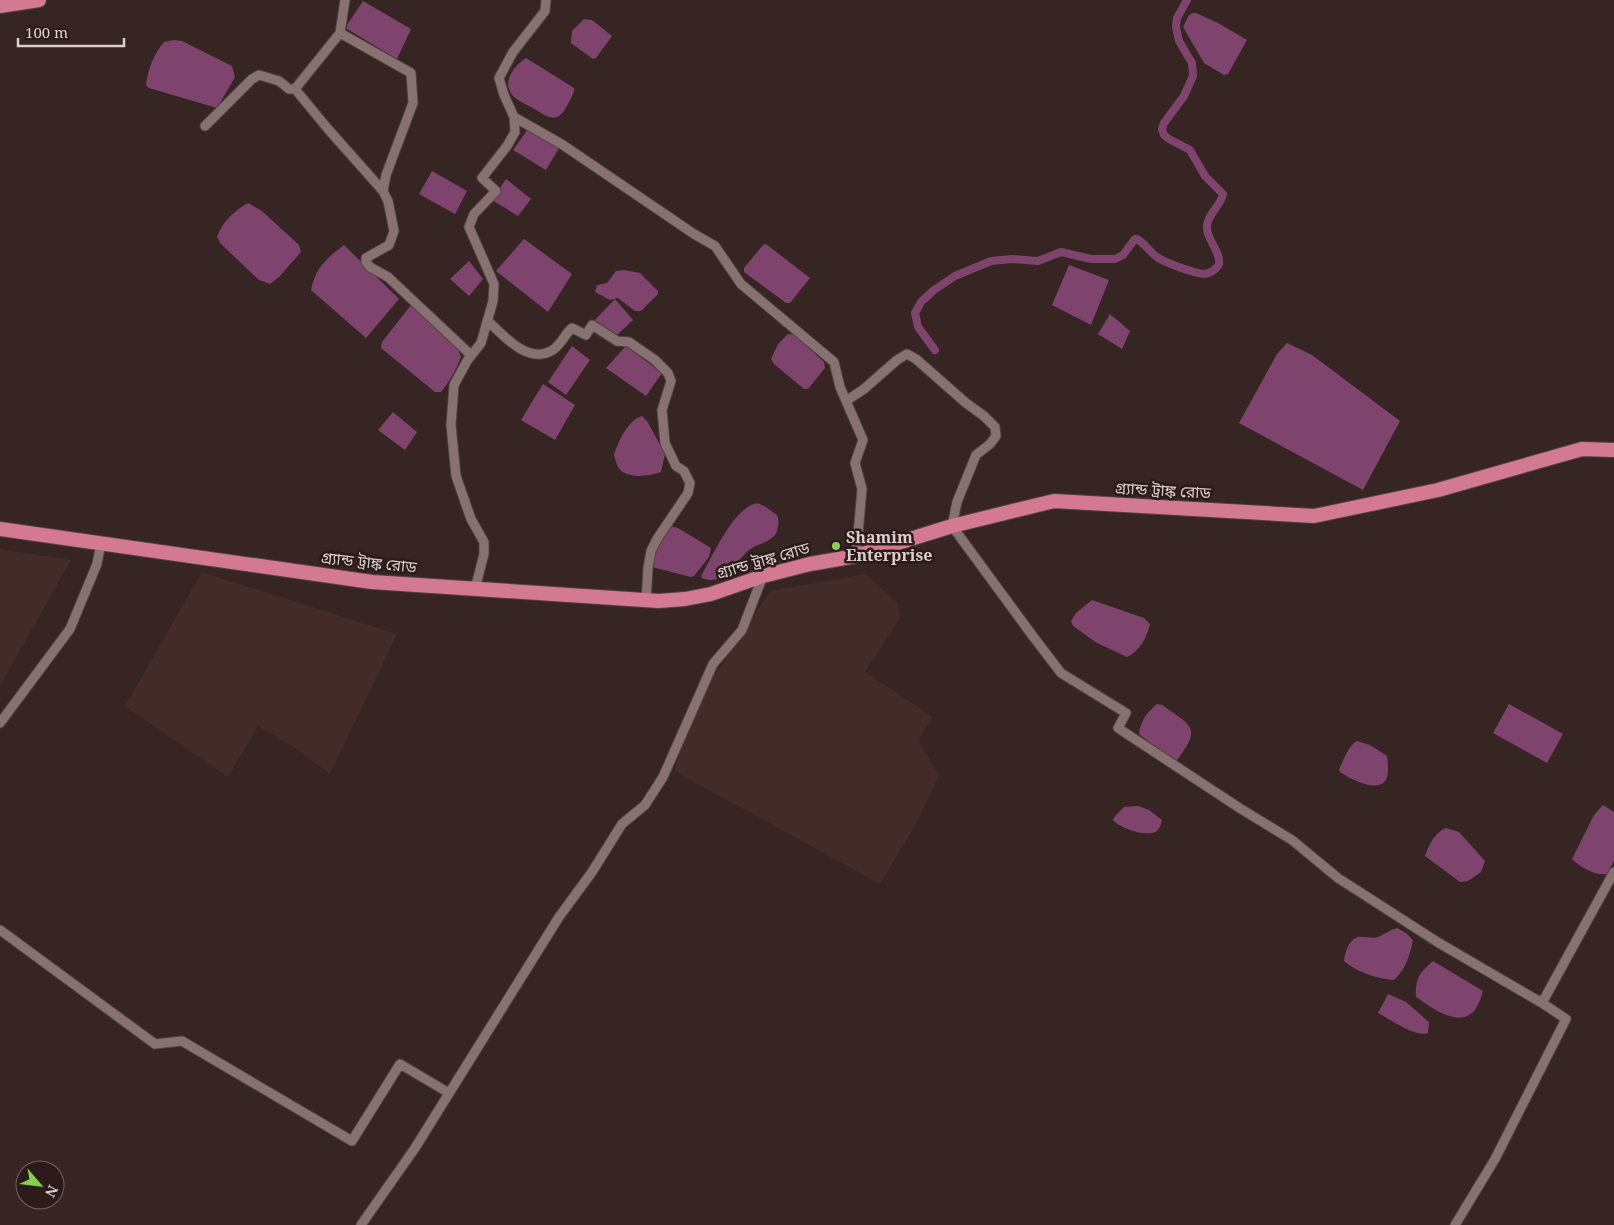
<svg xmlns="http://www.w3.org/2000/svg" width="1614" height="1225" font-family="'Noto Serif','Noto Sans Bengali',serif">
  <rect width="100%" height="100%" fill="#362523"/>
  <path fill="#432b29" d="M0,549l71,11 -71,126z
    M202,572l195,62 -67,140 -38,-28 -34,-20 -30,51 -103,-71z
    M866,574l32,29 2,15 -35,54 68,45 -15,23 21,35 -22,47 -37,62 -206,-113 13,-40 19,-43 64,-97z"/>
  <path fill="#7f446d" d="M363,1l48,28 -14,30 -50,-30v-4z
    M1193,13h3l22,10 29,17 -19,34 -4,1 -20,-12 -21,-36 6,-12z
    M584,19l8,1 20,16 -16,22 -3,1 -22,-16 1,-12z
    M174,40l8,1 50,25 3,11 -18,31 -68,-20 -3,-3c2,-17 8,-31 18,-43z
    M526,58l48,30v4c-4,7 -9,22 -17,25 -8,3 -17,-5 -24,-9 -6,-3 -15,-7 -20,-12 -12,-14 1,-30 13,-38z
    M528,129l31,19 -13,22 -33,-20z
    M432,171l35,20 -12,23 -36,-20z
    M506,179l25,20 -13,17 -26,-16z
    M248,203l14,8 37,34 2,7 -22,25 -9,7 -11,-4 -38,-36 -4,-7c5,-15 18,-27 31,-34z
    M524,239l48,35 -24,38 -52,-41z
    M766,244l44,34 -20,25h-4l-42,-31v-4l19,-23z
    M344,245l55,54 -33,39 -55,-48c5,-23 15,-31 33,-45z
    M469,261l14,18 -14,17 -19,-17z
    M1069,265l40,15 -18,45 -39,-20z
    M624,270l16,3 18,18v3l-17,17h-6l-17,-13 -8,2 -15,-8 2,-7 10,-2 9,-12z
    M615,299l18,21 -17,16 -22,-15z
    M411,305l45,39 5,13c-5,13 -11,24 -20,35h-6l-54,-44 1,-6z
    M1110,314l20,17 -8,18 -24,-15z
    M788,334l7,1 29,27 1,6 -17,21h-4l-30,-25 -3,-5 7,-15z
    M1287,343l25,12 88,66 -37,69 -124,-67 38,-69z
    M572,346l18,14 -24,35 -18,-13z
    M626,346l36,27 -16,23 -40,-28z
    M543,384l32,21 -20,35 -34,-20z
    M393,412l24,20 -12,18 -27,-20z
    M642,416l5,5 18,33 -4,18c-12,4 -35,8 -43,-5 -2,-4 -3,-8 -4,-12 4,-13 14,-35 28,-39z
    M757,503l9,4 11,8c3,6 1,18 -4,22 -5,5 -15,7 -21,11 -16,10 -26,40 -50,30l-1,-2c12,-20 32,-68 56,-73z
    M670,526l8,2 33,20 -2,9 -15,19 -3,1 -39,-10 5,-24z
    M1092,600l52,18 6,6c-3,13 -10,27 -23,33l-30,-14 -24,-17 -2,-5 5,-8z
    M1157,704l5,1c30,21 40,22 15,55l-6,-1 -32,-25c1,-12 8,-22 18,-30z
    M1509,704l54,30 -16,29 -54,-30z
    M1357,741l13,4 17,11c1,5 1,10 1,16 -2,26 -36,8 -48,0l-1,-3c5,-9 9,-23 18,-28z
    M1603,805l11,7v49l-7,13c-12,2 -27,-7 -35,-15l22,-44z
    M1138,806l11,4 13,10c-1,4 -2,8 -5,11 -9,7 -38,-3 -44,-11l2,-4 9,-9z
    M1446,828l13,4 26,29 -4,11 -13,9 -8,1 -35,-26c4,-11 9,-23 21,-28z
    M1397,928l9,5 7,7c-3,15 -7,29 -19,40 -16,-1 -38,-8 -50,-19 1,-8 4,-21 14,-24 6,-1 14,2 20,0 7,-3 12,-7 19,-9z
    M1433,961l50,30c-2,7 -5,16 -10,21 -15,16 -44,-6 -57,-15 -1,-18 3,-24 17,-36z
    M1388,994l18,8 23,20 -1,11c-11,5 -39,-14 -50,-20z"/>
  <g fill="none" stroke-linecap="round" stroke-linejoin="round">
    <path stroke="#7f446d" stroke-width="8" d="M935,350l-17,-23 -3,-14 6,-11 13,-12 21,-14 36,-15 21,-2 26,2 23,-9 30,7h24l8,-4 12,-16h2c8,5 13,13 20,18 8,6 37,16 47,17 5,0 13,-5 15,-10 2,-12 -12,-24 -12,-36 -1,-13 14,-22 16,-34l-18,-18 -15,-26 -21,-11 -5,-4 -2,-6 2,-6 20,-27 9,-20 -1,-13 -13,-22 -3,-14 1,-9 10,-18"/>
    <defs>
      <path id="minor" d="M345,0l-5,33 71,40 2,30 -27,72 -3,16 5,10 6,30 -5,14 -23,13v4l4,5 18,10 83,78
        M295,89l33,40 55,62
        M514,117l49,28 131,89 21,12 26,38 93,78 6,25 23,53 -8,23 7,26 -6,67
        M205,126l47,-47 7,-4 20,6 10,8h6l45,-56
        M488,321c15,14 39,43 63,30 9,-4 13,-16 21,-23l14,7 6,-10 25,16 12,1 26,18 13,13 3,8 -9,29 3,33 11,23 8,5 6,12 -2,10 -31,46 -6,12 -3,17 -2,34
        M846,401l18,-12 33,-29 10,-6 9,5 50,44 18,13 11,11 1,9 -6,8 -14,11 -19,47 -5,24 80,109 29,38 65,40 -8,15 123,81 51,31 46,38 101,65 103,60
        M475,589l9,-35v-12l-13,-23 -15,-43 -5,-51 3,-40 13,-24 14,-18 12,-42 1,-17 -25,-57 5,-13 22,-23 -14,-13 25,-32 8,-14 -1,-15 -10,-22 -5,-17 14,-26 32,-41 1,-11
        M0,723l70,-94 27,-65 4,-21
        M0,930l155,114 27,-3 170,100 48,-77 49,29
        M361,1225l54,-77 144,-231 33,-45 30,-48 23,-19 18,-28 50,-113 29,-34 21,-54
        M1455,1225l40,-66 71,-140 -24,-16 72,-131"/>
      <path id="highway" d="M0,6l39,-6
        M0,529l372,53 287,19 26,-2 26,-5 52,-18 47,-12 46,-8 96,-30 102,-25 260,15 124,-26 144,-41 32,1"/>
    </defs>
    <use href="#minor" stroke="#524342" stroke-width="11"/>
    <use href="#highway" stroke="#524342" stroke-width="16"/>
    <use href="#minor" stroke="#887271" stroke-width="9"/>
    <use href="#highway" stroke="#d37993" stroke-width="14"/>
  </g>
  <circle fill="#84cf4d" stroke="#2c1b1a" stroke-width="2" cx="836" cy="546" r="5"/>
  <g text-anchor="middle" dominant-baseline="central" stroke-width="5" stroke-linejoin="round" paint-order="stroke">
    <g font-size="16" fill="#dbcfce" stroke="#2c1b1a">
      <text transform="translate(1163 490) rotate(3)">গ্র্যান্ড ট্রাঙ্ক রোড</text>
      <text transform="translate(763 560) rotate(-16)">গ্র্যান্ড ট্রাঙ্ক রোড</text>
      <text transform="translate(369 562) rotate(6)">গ্র্যান্ড ট্রাঙ্ক রোড</text>
    </g>
    <g font-size="16" font-weight="bold" fill="#dbcfce" stroke="#2c1b1a" text-anchor="start">
      <text x="846" y="537">Shamim<tspan x="846" dy="18">Enterprise</tspan></text>
    </g>
  </g>
  <g transform="translate(40 1185) rotate(118)"><circle r="24" fill="#2c1b1a" stroke="#726362"/>
  <path d="M0-4L9 19L0 12L-9 19Z" fill="#84cf4d"/>
  <text y="-8" font-size="14" font-weight="bold" text-anchor="middle" fill="#dbcfce">N</text>
  </g>
  <path d="M18 38v8h106v-8" fill="none" stroke="#dbcfce" stroke-width="2.5"/>
  <text x="25" y="38" font-size="15" fill="#dbcfce" stroke="#2c1b1a" stroke-width="4" paint-order="stroke">100 m</text>
</svg>
